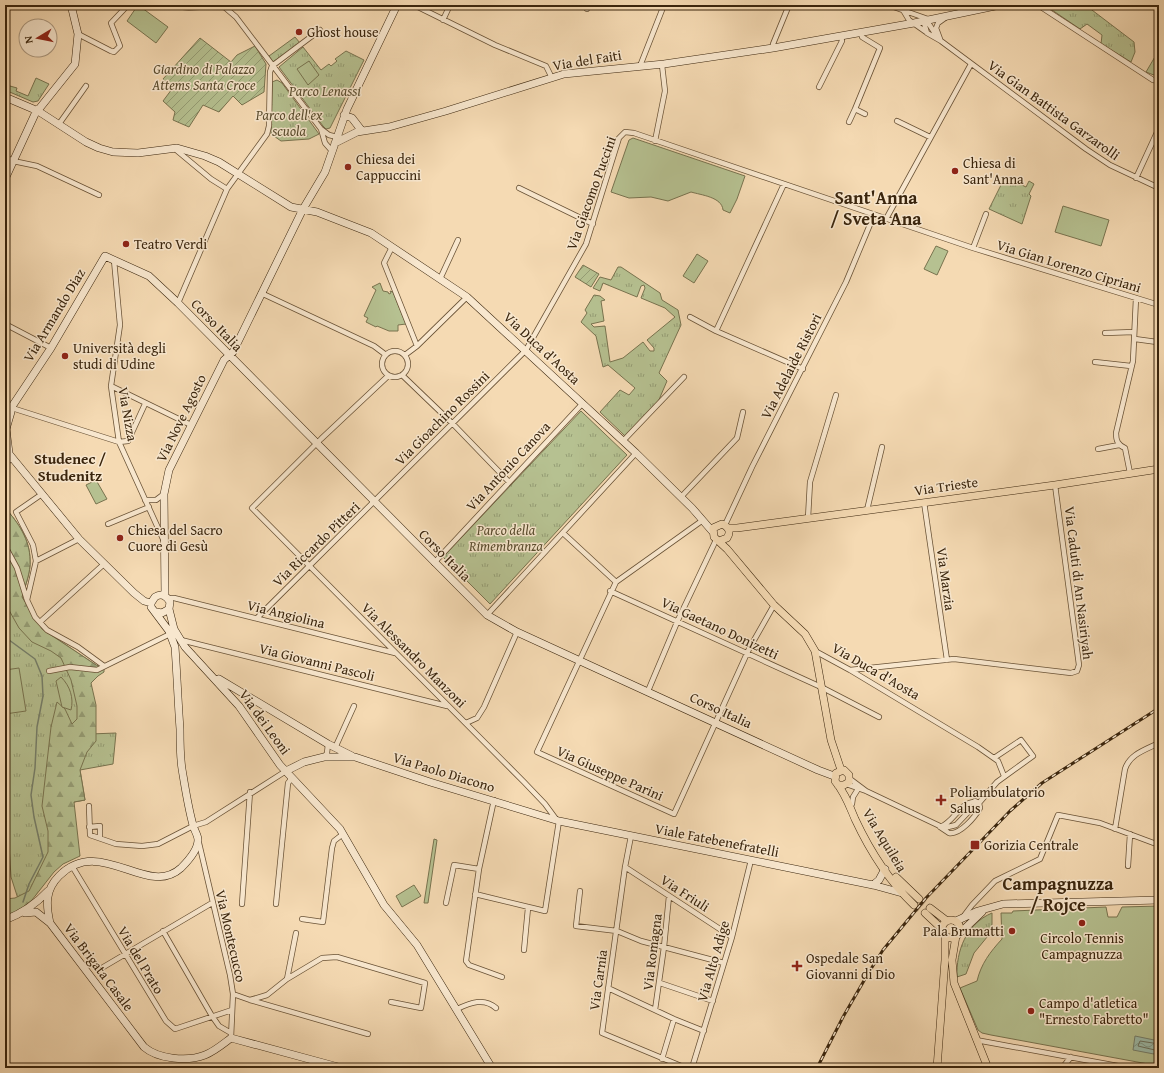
<svg xmlns="http://www.w3.org/2000/svg" width="1164" height="1073" font-family="'Gentium Book Plus',serif">
  <defs>
    <pattern id="grass-tufts" width="24" height="20" patternUnits="userSpaceOnUse"><rect width="24" height="20" fill="#b6c191"/><path d="M3 7l-1-3M5 7V3M7 7l1-3M15 17l-1-3M17 17v-4M19 17l1-3" fill="none" stroke="#959d75"/></pattern>
    <pattern id="forest-firs" width="22" height="20" patternUnits="userSpaceOnUse"><rect width="22" height="20" fill="#b6c191"/><path d="M5 1l3.5 6h-7zM16 11l3.5 6h-7z" fill="#959d75"/></pattern>
    <pattern id="garden-furrows" width="10" height="10" patternUnits="userSpaceOnUse"><rect width="10" height="10" fill="#b6c191"/><path d="M-1 1l2-2M0 10L10 0M9 11l2-2" fill="none" stroke="#959d75"/></pattern>
    <pattern id="water-waves" width="16" height="10" patternUnits="userSpaceOnUse"><rect width="16" height="10" fill="#9dbba9"/><path d="M0 5q4-4 8 0t8 0" fill="none" stroke="#819888"/></pattern>
  </defs>
  <rect width="100%" height="100%" fill="#f5dab3"/>
  <filter id="stains"><feTurbulence type="fractalNoise" baseFrequency=".005" numOctaves="4"/><feColorMatrix values="0 0 0 0 .2 0 0 0 0 .09 0 0 0 0 .02 0 0 0 .5 -.17"/></filter>
  <radialGradient id="worn" r=".72"><stop offset=".6" stop-color="#630" stop-opacity="0"/><stop offset="1" stop-color="#630" stop-opacity=".3"/></radialGradient>
  <path fill="url(#grass-tufts)" stroke="#78734f" d="M1050,5h39l-1,2 46,35 1,10 -4,10 -30,-18 1,-9 -15,-11 -7,5 -28,-19z
    M295,37l5,6 -27,19 -4,-6z
    M303,47l18,23 8,-6 2,2 6,-5 -2,-2 11,-8 18,9 -34,68 -4,1 -3,-3 -44,-59z
    M1156,55l3,1v21l-13,-5z
    M36,78l13,6 -11,17 -5,1 -28,-12v-4l4,2 1,-2 7,2 -1,3 12,5z
    M277,80l5,3 37,51 -10,5 -28,2 -10,-7 1,-48v-4z
    M1005,177l21,10 3,-6 5,3 -5,10 2,2 -9,28 -33,-15z
    M618,267h3l39,26 2,7 16,10 3,15 -22,48 8,8 -9,21 -33,34 -25,-24 20,-22 9,5 6,-7 -27,-23 -5,2 -7,-31 -15,-14 6,-9 -2,-3 9,-15 6,1 5,4 -4,1 3,20 -13,3 3,3 11,-1 5,36 13,-4 20,-16 7,9h4v-3l-7,-8 28,-23 -10,-9 -24,-10 4,-10 -1,-3 -3,1 -4,11 -34,-14 -3,8 -7,-3 7,-11 11,3z
    M581,411l46,44 -137,149 -47,-47z
    M5,508c13,14 25,32 25,52 1,12 -5,26 -8,37l20,32 54,36 -7,2 1,67 26,-1 -3,31 -33,6 5,30 -11,2 -21,68 -33,35 -9,-28 -6,-96z
    M992,913v18l-18,22 -8,21 -9,3c-1,-26 9,-53 35,-64z"/>
  <path fill="url(#forest-firs)" stroke="#78734f" d="M5,508c13,14 25,32 25,52 1,12 -5,26 -8,37l20,32 54,36 8,3v4l-6,4 -7,7 5,22v36l-9,11 -7,18 5,30 -11,2 6,54 -17,8 -9,8 -22,28 -15,12 -12,3v-16l10,-1 14,-7 19,-39v-21l-6,-25 9,-79 6,-25 8,7 7,15 5,-5v-13l-6,-26 -10,-22 -10,-7 -19,-9 -13,-14 -14,-25v-31l4,-19 -4,-12z"/>
  <path fill="url(#garden-furrows)" stroke="#78734f" d="M200,38l31,24 6,-7 18,-9 11,18 -2,28 -22,13 -9,-9 -14,16 -16,-7 -14,22 -16,-7 2,-8 -12,-11 9,-12 -9,-10z
    M583,265l16,9 -8,13 -16,-10z"/>
  <path fill="#b6c191" stroke="#78734f" d="M138,5l30,22 -12,16 -29,-22z
    M309,61l10,14 -11,10 -11,-16z
    M633,138l112,38 -8,23 -7,14 -7,-3c-1,-13 -22,-15 -32,-18l-23,9 -17,-4 -22,1 -18,-6 18,-52z
    M1063,206l46,14 -8,26 -46,-14z
    M936,246l12,5 -11,24 -13,-6z
    M697,254l11,7 -14,22 -11,-7z
    M380,283l3,8 5,1 1,2 2,-1 -1,-2 3,1 13,32 -8,1v6h-9l-12,-5 -1,1 -10,-5 2,-4 -4,-2 12,-26 -4,-3z
    M96,480l11,19 -11,5 -10,-19z
    M19,668l7,43 -21,3v-44z
    M61,677c9,9 13,21 10,33l-9,-3 -6,-26z
    M434,839l3,1 -9,63h-4z
    M414,885l7,11 -19,11 -6,-11z
    M1159,906v160l-168,-31 -9,-2 -4,-3 -18,-42 17,-7c4,-17 13,-29 25,-42l-1,-26h11l1,-2 93,-4 2,10h9l5,-10z"/>
  <path fill="url(#water-waves)" stroke="#757f6b" d="M1135,1036l24,5v14l-26,-5z"/>
  <g fill="none" stroke-linecap="round" stroke-linejoin="round">
    <path stroke="#6c705b" stroke-width="1" d="M1159,1044l-19,-3 -2,5 21,5"/>
    <path stroke="#757f6b" stroke-width="1.5" d="M5,637l30,22 7,17 1,20 -6,31 -2,41 -4,27 3,22 9,40 -14,27 -6,18"/>
    <path stroke="#d0b692" stroke-width="7" stroke-dasharray="7 3.5" stroke-linecap="butt" d="M919,899l11,9
      M914,905l11,8"/>
    <defs>
      <path id="street" d="M171,5c13,4 25,3 39,0
        M222,5l14,12 85,112 8,6 8,2
        M414,5l81,40 51,21 6,12
        M888,5l40,14
        M1038,5l115,75 6,1
        M587,9l1,-4
        M903,10l6,10 17,12
        M443,20l7,-15
        M927,21l-3,2 3,10 14,8 145,108 24,16 49,23
        M927,21l9,14
        M861,33l1,4 18,11 -25,61 10,5
        M78,34l33,17 3,1 6,-6 -9,-23 17,-18
        M940,39l-4,-11 2,-5 7,-5
        M773,48v-4l16,-39
        M640,66l24,-61
        M819,87l23,-46 -1,-4
        M897,121l33,16
        M849,122l6,-13
        M59,124l27,-38
        M321,129l4,14 7,8
        M655,141l10,-50 -3,-26
        M175,149l36,30 16,10
        M5,157l8,4 24,5 62,29
        M1136,178l23,-50
        M519,188l74,36
        M886,219l85,-155
        M392,247l-8,16 33,83
        M973,248l13,-34
        M114,260l6,65 -9,61 8,56 44,97
        M440,279l18,-39
        M261,293l113,53 12,9
        M178,303l49,-114 40,-55 2,-8 1,-54 2,-6 48,-36
        M690,317l26,14 87,38
        M5,324l46,24
        M716,331l68,-147
        M1105,333l29,-1
        M1135,339l22,3
        M382 364a13 13 0 1 1 26 0a13 13 0 1 1-26 0Z
        M405,355l12,-9 50,-49
        M1095,362l36,4
        M402,375l51,49 56,58
        M388,376l-67,63 -69,69 272,274 21,22 11,15
        M111,386l80,39
        M12,408l107,34 9,-1 17,-37
        M623,441l61,-64
        M1098,449l21,-4
        M5,464l7,-6
        M1130,473l-5,-25c-7,-3 -9,-7 -9,-15l17,-72 3,-63
        M42,494l-26,18 17,33 3,16 -9,39 8,17 12,13 31,17 26,19
        M681,497l56,-59 6,-26
        M145,500h11l8,-6
        M924,502l23,158
        M867,510l15,-63
        M808,518l2,-36 26,-87
        M703,520l-87,62 -79,170 137,62 75,-165 25,-44
        M108,524l41,-17
        M725,525l27,-58 94,-185 28,-67
        M563,533l53,49
        M5,546l12,22 10,32
        M36,561l43,-22
        M434,563l149,-160
        M610,591l211,96 58,30
        M168,598h6l221,55
        M487,615l149,-162
        M257,618l269,-268 60,-106 33,-106 6,-6 9,1 339,115 186,57
        M40,622l64,-58
        M181,640l266,66
        M815,651l35,19 128,77 20,14 6,15
        M850,670l104,-11 117,14 6,-2 2,-6 -24,-180
        M49,671l21,-4 27,3 73,-36
        M648,691l30,-71 38,-80
        M466,723l11,-5 7,-11 33,-75
        M335,748l19,-42
        M324,757l3,-4 1,-9
        M850,779l16,12
        M846,784l20,7 78,37 12,-3 19,-20v-4
        M494,800l-15,69 -13,92 3,4 33,12
        M852,804l1,-7 5,-8
        M89,806l1,29 26,9 26,2 16,-2 35,-18 13,-4 80,-51
        M89,827l11,-1v12
        M940,827l9,6c11,2 26,-16 31,-25l-1,-5 18,-21 36,-26 -12,-16 -27,18
        M940,827c15,-5 20,-27 37,-25
        M1115,829l10,-60c5,-15 20,-19 34,-26
        M631,836l-6,31 -23,166 84,35
        M199,843l31,132 3,19 -2,44
        M72,866l94,155 9,8 57,-19
        M1128,866l2,-32
        M625,867l107,70
        M580,891l-4,35 41,5 24,10 83,22
        M475,894l70,17 14,-90
        M446,903l8,-38 25,4
        M242,904l8,-112
        M276,904l12,-121 4,-5
        M963,917l9,-12 23,-24 45,-22 18,-44 42,8 59,22
        M302,919l21,3 9,-74 2,-7 9,-7
        M163,931l49,85 7,10 12,7
        M524,950l4,-42
        M100,969l112,-66
        M287,979l35,-21 15,-1 88,26 -4,25 -30,-6
        M660,983l53,18
        M608,988l66,31 30,12
        M233,994l17,6 17,-5 20,-16 9,-46
        M250,1000l118,34
        M457,1009c13,-6 27,-12 39,-1
        M655,1010l9,-63 5,-51
        M976,1040l153,28
        M662,1059l12,-40
        M692,1068l40,-131 19,-77
        M1062,1068l9,-11"/>
      <path id="secondary" d="M5,97l33,14 48,31 13,6 14,4 25,1 39,-5 28,8 14,6 72,45 26,5 54,21 96,64 169,156 56,55 20,23
        M344,115l8,3 10,13
        M335,143l22,-11 32,-5 57,-16 118,-37 100,-10 109,-16 141,-25 86,-18
        M5,179l30,-65 40,-50 3,-30 -7,-29
        M5,417l46,-69 54,-92 44,20 29,27 309,312 30,17 301,138 16,6
        M5,449l74,90 55,54 10,8 7,2
        M9,453l-3,-24 5,-17
        M165,596l-1,-102 5,-24 55,-110 9,-8 70,-143 22,-37 22,-63 50,-104
        M169,609l5,20 11,18 54,59 41,59 60,64 44,76 33,40 75,123
        M156,612l6,1 7,-4 1,-7c-4,-7 -9,-9 -15,-5l-4,6v4l18,24 6,16c2,27 3,55 5,82 0,13 0,27 2,40 3,18 6,38 11,56 1,5 5,10 5,15 0,10 -10,21 -17,28 -34,31 -80,-34 -122,8 -14,14 -13,29 -9,47l94,124c14,12 43,15 61,8 10,-4 18,-11 26,-17l111,30
        M219,679l109,65 24,12
        M286,771l18,-9 20,-5h31l75,25 129,39 314,64 29,8
        M873,885l6,-5 6,-11
        M25,913l11,-1 14,11
        M5,920c18,-7 30,-15 43,-29
        M956,921l22,-10 25,-7 156,-4
        M960,933l22,-21"/>
      <path id="primary" d="M728,528h9l318,-43 104,-16
        M719,541l8,-3c4,-6 2,-11 -5,-14l-9,4 1,9 13,12 47,56 31,29 10,17 16,89 10,30
        M838,785h6l5,-3v-7l-5,-5 -8,3 -1,8c10,12 14,24 20,38 14,30 35,63 59,86
        M896,877l23,22
        M930,908l17,13
        M925,913l17,16
        M942 929a9 9 0 1 1 18 0a9 9 0 1 1-18 0Z
        M956,936l-4,24 2,23 34,85
        M937,1068l8,-108v-24"/>
    </defs>
    <use href="#street" stroke="#695236" stroke-width="6"/>
    <use href="#secondary" stroke="#3a250d" stroke-width="8"/>
    <use href="#primary" stroke="#3a250d" stroke-width="8"/>
    <use href="#street" stroke="#f8e7ce" stroke-width="4.5"/>
    <use href="#secondary" stroke="#f8e7ce" stroke-width="7"/>
    <use href="#primary" stroke="#f5dab3" stroke-width="7"/>
    <defs>
      <path id="rail" d="M817,1068l26,-51 26,-45 14,-22 43,-52 84,-87 32,-28 117,-75"/>
    </defs>
    <use href="#rail" stroke="#3a250d" stroke-width="3"/>
    <use href="#rail" stroke="#f8e7ce" stroke-width="1.5" stroke-dasharray="4.5" stroke-linecap="butt"/>
  </g>
  <g fill="#8f2418" stroke="#f8e7ce" stroke-width="1.5">
    <circle cx="299" cy="32" r="4"/>
    <circle cx="348" cy="167" r="4"/>
    <circle cx="955" cy="171" r="4"/>
    <circle cx="126" cy="244" r="4"/>
    <circle cx="65" cy="356" r="4"/>
    <circle cx="120" cy="538" r="4"/>
    <path d="M939 794h4v4h4v4h-4v4h-4v-4h-4v-4h4z"/>
    <rect x="970" y="840" width="10" height="10" rx="2"/>
    <circle cx="1082" cy="923" r="4"/>
    <circle cx="1012" cy="931" r="4"/>
    <path d="M795 960h4v4h4v4h-4v4h-4v-4h-4v-4h4z"/>
    <circle cx="1031" cy="1011" r="4"/>
  </g>
  <g text-anchor="middle" dominant-baseline="central" stroke-width="3" stroke-linejoin="round" paint-order="stroke">
    <g font-size="14" fill="#3a250d" stroke="#f8e7ce" text-anchor="start">
      <text x="307" y="32">Ghost house</text>
      <text x="356" y="159">Chiesa dei<tspan x="356" dy="16">Cappuccini</tspan></text>
      <text x="963" y="163">Chiesa di<tspan x="963" dy="16">Sant'Anna</tspan></text>
      <text x="134" y="244">Teatro Verdi</text>
      <text x="73" y="348">Università degli<tspan x="73" dy="16">studi di Udine</tspan></text>
      <text x="128" y="530">Chiesa del Sacro<tspan x="128" dy="16">Cuore di Gesù</tspan></text>
      <text x="950" y="792">Poliambulatorio<tspan x="950" dy="16">Salus</tspan></text>
      <text x="984" y="845">Gorizia Centrale</text>
      <text x="1004" y="931" text-anchor="end">Pala Brumatti</text>
      <text x="1082" y="938" text-anchor="middle">Circolo Tennis<tspan x="1082" dy="16">Campagnuzza</tspan></text>
      <text x="806" y="958">Ospedale San<tspan x="806" dy="16">Giovanni di Dio</tspan></text>
      <text x="1039" y="1003">Campo d'atletica<tspan x="1039" dy="16">"Ernesto Fabretto"</tspan></text>
    </g>
    <g font-size="14" fill="#3a250d" stroke="#f8e7ce">
      <text transform="translate(587 60) rotate(-9)">Via del Faiti</text>
      <text transform="translate(1054 110) rotate(36)">Via Gian Battista Garzarolli</text>
      <text transform="translate(591 193) rotate(-70)">Via Giacomo Puccini</text>
      <text transform="translate(1069 266) rotate(17)">Via Gian Lorenzo Cipriani</text>
      <text transform="translate(54 315) rotate(-59)">Via Armando Diaz</text>
      <text transform="translate(217 325) rotate(46)">Corso Italia</text>
      <text transform="translate(542 348) rotate(43)">Via Duca d'Aosta</text>
      <text transform="translate(791 366) rotate(-63)">Via Adelaide Ristori</text>
      <text transform="translate(128 414) rotate(80)">Via Nizza</text>
      <text transform="translate(181 418) rotate(-64)">Via Nove Agosto</text>
      <text transform="translate(442 418) rotate(-45)">Via Gioachino Rossini</text>
      <text transform="translate(508 466) rotate(-47)">Via Antonio Canova</text>
      <text transform="translate(946 486) rotate(-8)">Via Trieste</text>
      <text transform="translate(316 544) rotate(-44)">Via Riccardo Pitteri</text>
      <text transform="translate(445 555) rotate(45)">Corso Italia</text>
      <text transform="translate(946 579) rotate(82)">Via Marzia</text>
      <text transform="translate(1079 583) rotate(83)">Via Caduti di An Nasiriyah</text>
      <text transform="translate(286 614) rotate(14)">Via Angiolina</text>
      <text transform="translate(720 628) rotate(25)">Via Gaetano Donizetti</text>
      <text transform="translate(414 655) rotate(45)">Via Alessandro Manzoni</text>
      <text transform="translate(317 662) rotate(14)">Via Giovanni Pascoli</text>
      <text transform="translate(876 671) rotate(30)">Via Duca d'Aosta</text>
      <text transform="translate(721 710) rotate(25)">Corso Italia</text>
      <text transform="translate(265 722) rotate(54)">Via dei Leoni</text>
      <text transform="translate(444 772) rotate(17)">Via Paolo Diacono</text>
      <text transform="translate(610 773) rotate(24)">Via Giuseppe Parini</text>
      <text transform="translate(717 840) rotate(11)">Viale Fatebenefratelli</text>
      <text transform="translate(885 840) rotate(59)">Via Aquileia</text>
      <text transform="translate(685 893) rotate(33)">Via Friuli</text>
      <text transform="translate(231 936) rotate(77)">Via Montecucco</text>
      <text transform="translate(652 952) rotate(-83)">Via Romagna</text>
      <text transform="translate(141 960) rotate(59)">Via del Prato</text>
      <text transform="translate(713 961) rotate(-74)">Via Alto Adige</text>
      <text transform="translate(99 967) rotate(53)">Via Brigata Casale</text>
      <text transform="translate(598 980) rotate(-82)">Via Carnia</text>
    </g>
    <g font-size="14" font-style="italic" fill="#594c2e" stroke="#f8e7ce">
      <text x="204" y="69">Giardino di Palazzo<tspan x="204" dy="16">Attems Santa Croce</tspan></text>
      <text x="325" y="91">Parco Lenassi</text>
      <text x="289" y="115">Parco dell'ex<tspan x="289" dy="16">scuola</tspan></text>
      <text x="506" y="530">Parco della<tspan x="506" dy="16">Rimembranza</tspan></text>
    </g>
    <g font-size="15" font-weight="bold" fill="#3a250d" stroke="#f8e7ce">
      <text x="70" y="458">Studenec /<tspan x="70" dy="17">Studenitz</tspan></text>
    </g>
    <g font-size="18" font-weight="bold" fill="#3a250d" stroke="#f8e7ce">
      <text x="876" y="197">Sant'Anna<tspan x="876" dy="21">/ Sveta Ana</tspan></text>
      <text x="1058" y="883">Campagnuzza<tspan x="1058" dy="21">/ Rojce</tspan></text>
    </g>
  </g>
  <rect width="1164" height="1073" fill="none" stroke="#f5dab3" stroke-width="20"/>
  <rect x="6" y="6" width="1152" height="1061" fill="none" stroke="#3a250d" stroke-width="2"/>
  <rect x="10" y="10" width="1144" height="1053" fill="none" stroke="#3a250d"/>
  <g transform="translate(38 38) rotate(260)"><circle r="19" fill="#f8e7ce" stroke="#ac9981"/>
  <path d="M0-3L7 15L0 10L-7 15Z" fill="#8f2418"/>
  <text y="-6" font-size="11" font-weight="bold" text-anchor="middle" fill="#3a250d">N</text>
  </g>
  <rect width="100%" height="100%" filter="url(#stains)"/>
  <rect width="100%" height="100%" fill="url(#worn)"/>
</svg>
